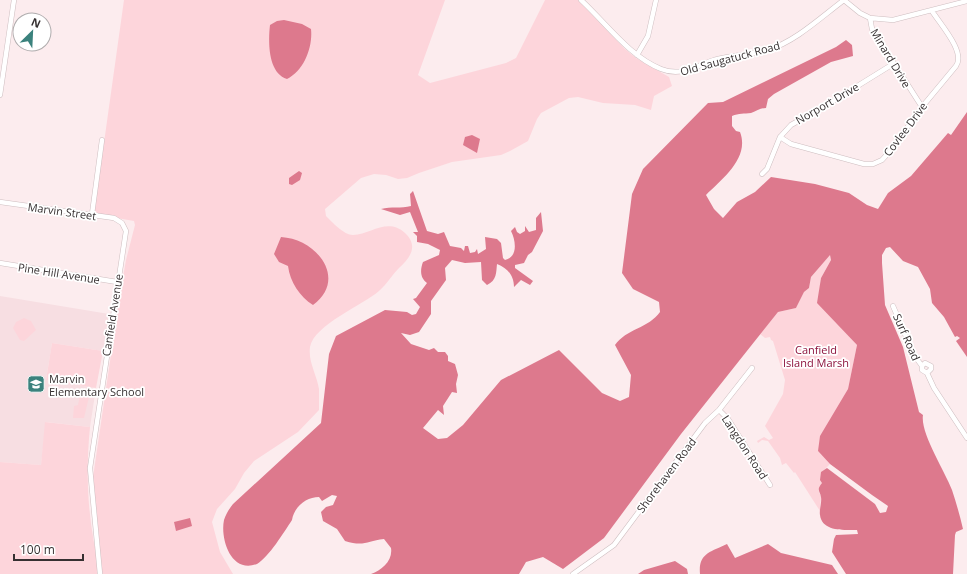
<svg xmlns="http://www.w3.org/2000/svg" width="967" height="574" font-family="'Open Sans',sans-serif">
  <rect width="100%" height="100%" fill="#fcecee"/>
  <path fill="#f7dee2" d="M0,296l109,18 -6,37 -51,-8 -6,37 50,8 -6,39 -44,-5 -5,43 -41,-3z"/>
  <path fill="#fdd5db" d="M124,0h321l-27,75 12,8 76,-20 10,-5 29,-58h33l47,49 11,9 33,19 3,9 -18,10 -3,14 -16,-5 -32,-2 -25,-6 -9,1 -28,15 -4,6 -9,22 -18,10 -9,4 -49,7 -33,11 -12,5 -9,1 -12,-4 -12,-1 -13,4 -36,31 1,7c6,6 18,19 27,19 18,-1 35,-18 52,-2 14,13 5,25 -6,35 -7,7 -12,16 -20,23 -16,14 -65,34 -69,56 -2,15 7,28 9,42 0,7 0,14 0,21l-21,22 -44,29 -10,12 -9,16 -18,20 -5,13 8,30 13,22h-131l-10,-90 27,-184 7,-40 9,-35 -1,-4 -40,-7z
    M830,254l1,6 -10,18 -3,25 39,42 -9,44 -30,62 12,13 -9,9 1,10c-4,5 -4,8 -1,13l-1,15 -25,-39 -1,1 -8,-10 -4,2 -2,-7 -12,-17 -6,-1 -4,3 -1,-2 7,-4 5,3 4,-2 -8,-12 18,-32 2,-14 -12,-39 -2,-1 -1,-3 -5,1 -5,-4 18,-22 18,-4 8,-16 5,-4 2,-11z
    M24,318l7,3 5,9 -12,11 -4,-1 -7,-12 3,-6z
    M52,343l51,8 -7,37 -50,-8z
    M80,395l9,2 -5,21h-11l1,-12 4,-1z
    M45,422l45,5c-5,51 -2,98 11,147h-101v-112l41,3z"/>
  <path fill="#dd798d" d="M284,20l18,4 9,5c2,18 -7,42 -24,50 -19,-6 -19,-37 -17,-54l7,-4z
    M846,40l6,5 1,11 -22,6 -57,32 -6,5 -2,9c-6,0 -9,3 -15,5 -7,1 -12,0 -19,3v10l4,5 4,1c10,26 -18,47 -34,63l8,14 9,9 14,-16 18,-10 16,-15 44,7 34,9 18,12 11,4 10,-16 23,-17 37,-43 3,2 16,-23v245l-11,-16 4,-3 -3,-2 -2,1 -11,-20 -12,-14 -2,-14 -12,-22 -15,-6 -13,-14 -4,1 -4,7v8l3,42 18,42 16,65 4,3c-3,18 22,56 29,75 4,12 8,26 11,39l-7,3 -1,3 -2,39h-107l-14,-22 2,-13 2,-4 22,-1 -1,-4c-12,0 -35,2 -37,-15 -1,-5 2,-12 1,-18 -1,-6 -5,-7 1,-14l-2,-3 1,-8 6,-4 48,36 5,9 6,-1 2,-6 -16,-11 -42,-31 -12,-13 2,-15 28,-47 9,-44 -40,-42 4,-25 10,-18 -1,-5 -19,22 -2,11 -5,4 -8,16 -18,4 -97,122 -77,104 -41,31 -20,-12 -17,5 -7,12h-148c11,-4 22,-13 20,-26l-7,-9c-17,2 -20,8 -39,2l-8,-12 -14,-8 -2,-9 5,-5 7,-2 4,-9 -5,-1 -10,6 -3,-4c-13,0 -25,10 -27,23 -8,12 -23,37 -35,44 -26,10 -37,-25 -33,-44 2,-6 5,-11 9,-16l88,-81 8,-69 7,-18 49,-26 22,2 5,3 4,-1 4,-7 -7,-8 3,-1 11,-15c-7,-5 -7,-13 -4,-21l16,-7 1,-5 -12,-6 -11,-2v-6l-4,-4h5l-8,-20 -10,3 -19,-6c10,-3 20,0 30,-3l-1,-12 3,-3 14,40 11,3 6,-2 6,14 11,2 3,3 1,-5h3l2,7 5,-1 2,-3 1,5 8,-5 -1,-12 12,2 4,4 2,15 2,2c13,-3 11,-19 6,-29l4,-4 2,5 3,2 5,-3v-5l4,6 7,-2v-12l5,-6 2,19 -11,21 -4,3 -4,8 -9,2v3l18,13 -3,4 -9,-5 -7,7c0,-12 -7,-19 -17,-23 -1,9 0,16 -10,21l-5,-5 -1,-18 -16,1 -13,-3 -7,8 1,12 -15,21v13l-12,18 -9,3 -9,-2 10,11 18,6 5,-2 4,4h7l3,4v5l7,3 3,11 -2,9 1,9 -5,-1 -9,14 1,9 -6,-5 -15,18 15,11 9,-1 16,-13 38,-45 58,-30 43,43 18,8 9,-4 2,-22 -16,-30c11,-16 34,-17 45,-33l-1,-10 -26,-13 -11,-16 10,-79 11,-25 65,-66 15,-1 113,-55z
    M472,135l8,4 -3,14 -14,-8 2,-8z
    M299,171l3,2 -2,7 -8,5 -3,-1v-6z
    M281,237c36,2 67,42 32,68 -13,-8 -23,-23 -25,-39l-9,-4 -5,-8z
    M190,518l2,8 -16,5 -2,-9z
    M727,544l8,14 33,-14 13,9 51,12 6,9h-138c-2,-21 11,-22 27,-30z
    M675,561l12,8 1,5h-50l6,-4z"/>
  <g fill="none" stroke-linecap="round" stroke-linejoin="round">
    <defs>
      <path id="minor" d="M581,0c25,23 48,56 80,69 20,8 35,-3 53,-9 17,-5 36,-5 54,-10 28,-9 52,-32 76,-50
        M844,0l16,13 10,5 2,11 50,78
        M870,18l23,2 74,-19
        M637,55l11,-19 8,-36
        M0,95l14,-95
        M780,137l11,7 73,20h9l9,-4 9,-10 31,-43 34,-41c10,-14 -16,-42 -24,-55
        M762,174l5,-5 13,-32 11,-12 39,-22 63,-39
        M0,202l114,16 8,5 4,8 -36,237 10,106
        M92,214l10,-74
        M0,263l117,19
        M893,306l21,49 8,11
        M927,373l4,-4v-3l-6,-3 -3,3v4l5,3 7,15 33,50
        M719,410l9,9 42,66
        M573,574l41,-29 91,-122 14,-13 33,-42"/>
    </defs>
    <use href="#minor" stroke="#cebec0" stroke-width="5.5"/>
    <use href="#minor" stroke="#fff" stroke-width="4.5"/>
  </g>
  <defs>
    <symbol id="school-square" viewBox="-11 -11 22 22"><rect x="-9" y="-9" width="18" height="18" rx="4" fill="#3b827d" stroke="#fff"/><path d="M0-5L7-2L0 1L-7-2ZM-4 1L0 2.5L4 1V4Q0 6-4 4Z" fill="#fff"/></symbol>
  </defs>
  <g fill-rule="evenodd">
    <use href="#school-square" x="26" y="374" width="20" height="20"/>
  </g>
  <g text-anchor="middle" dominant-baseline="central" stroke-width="3.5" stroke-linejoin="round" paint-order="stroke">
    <g font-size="11" fill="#363031" stroke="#fff">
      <text transform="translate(730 58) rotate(-15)">Old Saugatuck Road</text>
      <text transform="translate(891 58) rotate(59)">Minard Drive</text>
      <text transform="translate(827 103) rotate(-30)">Norport Drive</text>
      <text transform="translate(905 129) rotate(-53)">Covlee Drive</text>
      <text transform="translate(62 211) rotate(8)">Marvin Street</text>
      <text transform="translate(59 273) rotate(9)">Pine Hill Avenue</text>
      <text transform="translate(112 315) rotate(-81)">Canfield Avenue</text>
      <text transform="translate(907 337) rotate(66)">Surf Road</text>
      <text transform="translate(745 447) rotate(57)">Langdon Road</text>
      <text transform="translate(666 475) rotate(-53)">Shorehaven Road</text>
    </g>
    <g font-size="11" fill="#8c123c" stroke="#fff">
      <text x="816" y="349">Canfield<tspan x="816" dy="13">Island Marsh</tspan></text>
    </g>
    <g font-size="11" fill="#363031" stroke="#fff" text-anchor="start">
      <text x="49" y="378">Marvin<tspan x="49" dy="13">Elementary School</tspan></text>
    </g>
  </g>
  <g transform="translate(32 32) rotate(24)"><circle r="19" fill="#ffffff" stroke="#afacad"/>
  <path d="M0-3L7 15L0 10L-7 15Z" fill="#3b827d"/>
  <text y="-6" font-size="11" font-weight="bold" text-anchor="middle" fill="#363031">N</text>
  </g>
  <path d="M14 554v6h69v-6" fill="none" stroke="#363031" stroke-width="2"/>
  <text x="20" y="554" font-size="12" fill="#363031" stroke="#ffffff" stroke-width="3" paint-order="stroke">100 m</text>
</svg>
